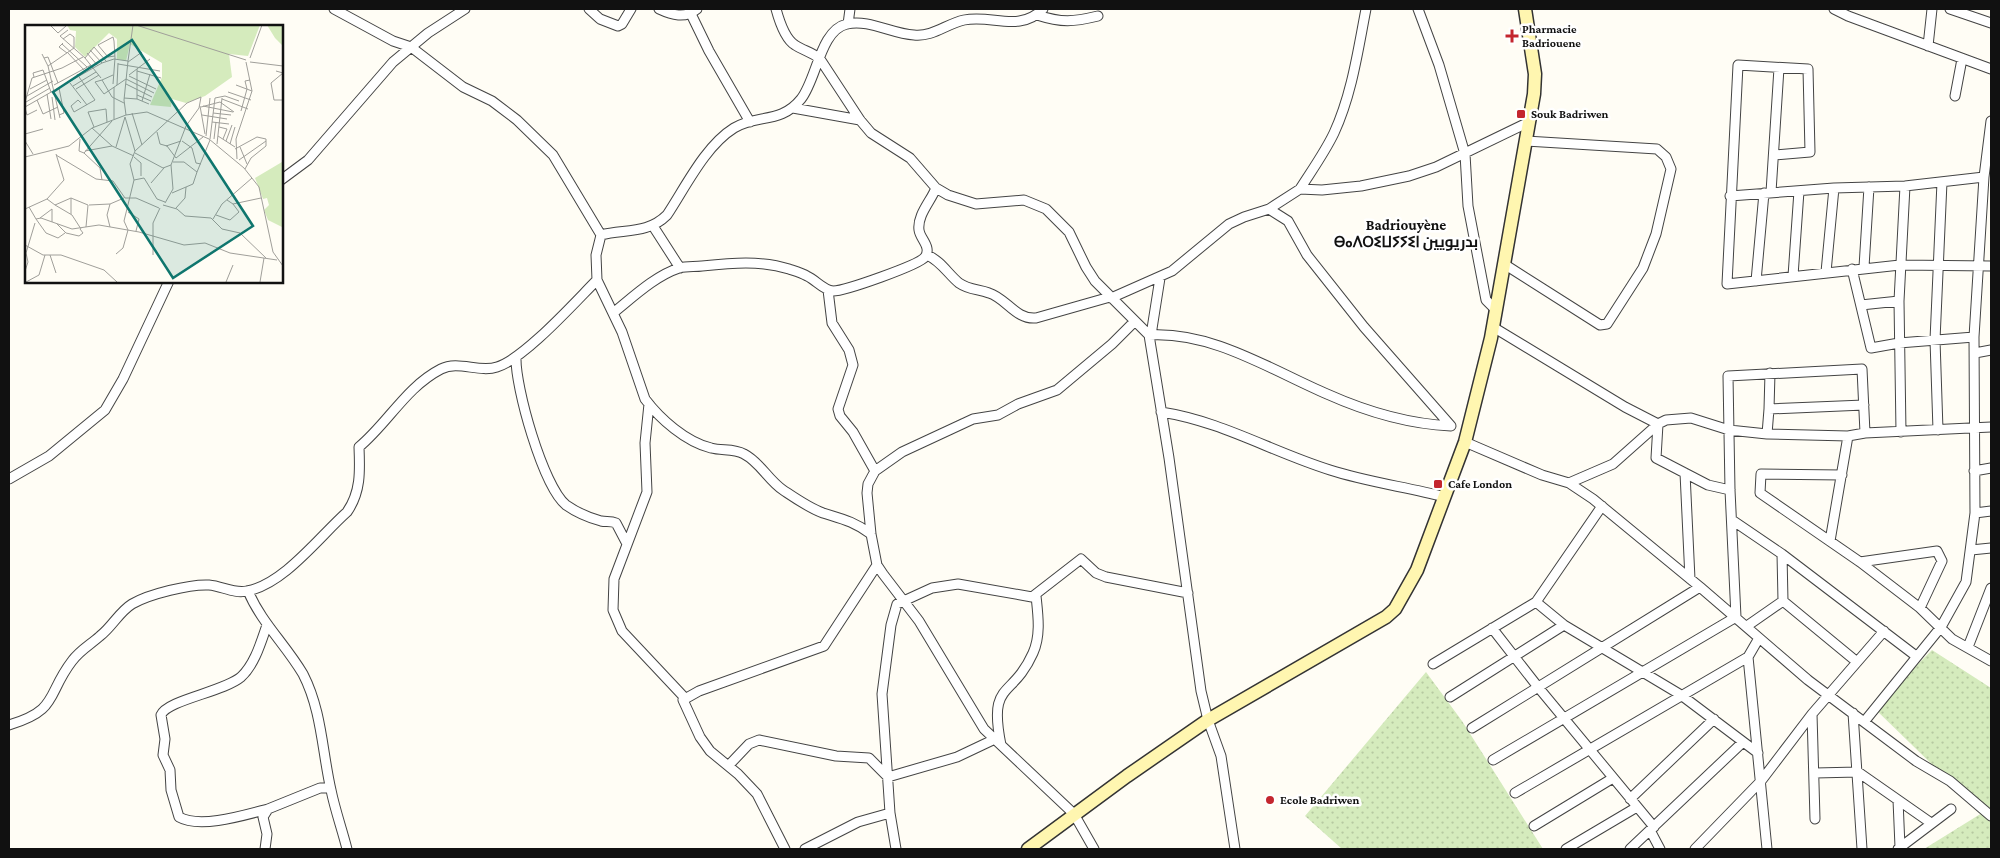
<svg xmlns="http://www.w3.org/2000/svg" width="2000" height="858" font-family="'Crimson Pro',Cairo,'Noto Sans Tifinagh',serif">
  <defs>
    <pattern id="grass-dots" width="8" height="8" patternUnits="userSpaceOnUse" patternTransform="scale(1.25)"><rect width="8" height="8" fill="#d5ebbd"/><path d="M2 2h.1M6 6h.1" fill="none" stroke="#b6c8a1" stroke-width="1.8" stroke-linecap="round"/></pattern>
  </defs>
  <rect width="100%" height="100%" fill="#fffdf5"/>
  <path fill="url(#grass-dots)" d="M1932,650l59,38v161h-67l58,-36 -108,-105z
    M1426,672l36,49 81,128h-201l-37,-33z"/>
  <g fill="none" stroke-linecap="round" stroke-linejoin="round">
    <defs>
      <path id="street" d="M334,9l59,32 18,6 52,40 29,14 25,19 36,35 48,80 -5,20 1,25 25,52 23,67c15,20 41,43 66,49 11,3 23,0 33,6 16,8 24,26 39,36 12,8 26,18 40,23 19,6 30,8 48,21
        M589,9l11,10 18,7 4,-2 9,-15
        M659,9c13,6 26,10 38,0
        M776,9c3,11 9,30 19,36 9,6 17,7 25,14l40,61 11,13 39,25 26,30
        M1418,9l21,56 26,89 3,52 18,94 9,9
        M1834,9l14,7 143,53
        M1950,9l41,14
        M691,14l18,37 41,71
        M1037,15c25,8 36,7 61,1
        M848,24l2,-15
        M1928,46l4,-37
        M1955,96l7,-37
        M793,108l67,12
        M1774,155l36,-3 -2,-83 -70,-4 -11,219 173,-19 91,1
        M281,180l27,-20 85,-98 35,-29 37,-24
        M1300,189c12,-19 25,-37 34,-56 18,-39 24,-83 32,-124
        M1771,192l8,-124
        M1730,196l104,-8 71,-2 79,-9
        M653,226l27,42
        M601,235c24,-6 47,-1 66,-20 18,-27 38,-69 67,-87 23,-14 47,-4 67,-29 16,-20 19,-69 46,-75 22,-5 45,10 67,11 19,2 32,-11 50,-15 28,-6 55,13 79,-11
        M927,255c14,6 21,19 32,28 10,7 19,6 30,10 17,5 27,27 47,25l74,-21
        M1504,264l96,61 7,-1 36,-56 13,-34 15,-65 -5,-12 -9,-8 -131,-8
        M1864,267l5,-80
        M1852,269l19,79 28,-5 75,-6
        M1826,272l8,-84
        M1793,276l6,-85
        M1756,281l8,-88
        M828,290l4,33 17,27 4,15 -15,44 2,7 13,16 22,39
        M1111,298l61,-27 57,-47 15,-7 25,-8 31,-20 22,1 39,-4 48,-10 27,-9 93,-45
        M1861,305l38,-4
        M613,313c20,-16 42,-37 66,-45 8,-2 16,-1 23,-2 29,-3 59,-6 87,3 6,2 13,4 18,7 9,4 16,14 26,15 12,0 86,-26 92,-34 7,-10 -5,-18 -6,-27 -2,-15 12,-29 17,-42l12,7 28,9 48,-4 22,9 23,23 17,35 9,14 54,54 20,123 32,233 7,29 13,36 14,93
        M1493,327l132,80 33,17 -2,34 52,27 22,5
        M1149,335c63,-4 122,35 178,59 38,17 82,30 124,32l-87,-99 -57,-72 -19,-34 -19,-12
        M1151,335l9,-57
        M1975,353l16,-3
        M516,357c-1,30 27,129 50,148 10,7 24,13 35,16 5,1 10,0 15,2l11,21
        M649,404l-4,39 2,49 -33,87 -1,31 9,21 62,66
        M1769,409l1,-36
        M1161,412c60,9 111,40 169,58 37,12 77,17 115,27
        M1938,430l-3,-90 7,-158
        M1901,432l-2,-131 6,-115
        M1865,433l126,-6
        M1767,434l2,-25 95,-4
        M1465,442l77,33 27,8 24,16 107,88 108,93 56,42 77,-95 25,-45 9,-69 -1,-176 10,-160 7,-56
        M1974,471l17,-3
        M1685,473l5,106
        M1842,475l-81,-1 -1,19 100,69 60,46 32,31 39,22
        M9,479l40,-23 56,-46 18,-31 46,-98
        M1569,483l44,-19 45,-40 8,-4 25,-2 38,12 38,4 81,2 -18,105
        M1975,513l16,-2
        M1732,520l50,34 134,102
        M1971,550l20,-2
        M1860,562l77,-11 5,10 -22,47
        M248,591c13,31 38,54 55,83 19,37 19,77 28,116 4,20 11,39 16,59
        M1783,601l74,61
        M1536,602l28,23 117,70 77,58
        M267,625c-6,17 -12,39 -26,52 -18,15 -74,23 -80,38l4,24 -2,16 7,15 1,20 8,27c21,12 66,-2 89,-8
        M1747,626l36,-25 -1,-47
        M1492,628l46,59 116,140
        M1759,638l-11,19 19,192
        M1968,647l23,-59
        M1433,664l103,-62 66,-96
        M1450,697l114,-72
        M1853,713l9,136
        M1812,714l3,105
        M1864,722l52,39 34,20 41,35
        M9,725c50,-15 37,-30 63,-64 8,-11 18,-16 28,-25 12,-9 19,-24 32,-32 17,-10 58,-20 77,-19 13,1 25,9 38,6 37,-7 72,-54 100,-79 14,-20 13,-41 12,-65 29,-24 47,-60 82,-78 17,-9 38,4 56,-2 27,-8 78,-65 100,-87
        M1472,728l228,-141
        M1001,745c-13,-65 11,-45 32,-92 8,-18 5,-38 3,-57
        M1493,760l243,-143 -6,-127 -2,-114 134,-7 3,64 -17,3
        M729,765l20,-21 10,-4 77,16 33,2 19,19 69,-20 38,-18
        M1815,773l43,-1 73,51
        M1515,793l233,-136
        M1630,799l84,-80
        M1898,800l2,47
        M1534,826l79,-48
        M1651,832l9,17
        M265,849l2,-15 -4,-17 5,-8 52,-21h10
        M785,849l-28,-55 -19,-20 -28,-23 -10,-14 -17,-37 16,-9 125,-45 53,-81
        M805,849l53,-27 32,-9
        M896,849l-6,-36 -8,-119 9,-69 6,-21 35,-16 26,-4 74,13 49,-38 15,14 10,4 82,16
        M1094,849l-20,-35 -90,-85 -65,-108 -36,-47 -6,-9 -6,-31 -4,-41 1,-9 7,-13 27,-19 71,-33 25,-4 20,-11 39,-14 55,-46 23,-23
        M1566,849l71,-42
        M1630,849l113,-107
        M1695,849l66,-68 51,-67 72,-83
        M1898,849l53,-40"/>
      <path id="secondary" d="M1028,849l99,-73 81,-56 178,-103 9,-8 22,-39 48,-128 26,-104 43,-244 1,-20 -10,-65"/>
    </defs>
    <use href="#street" stroke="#444" stroke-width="11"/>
    <use href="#secondary" stroke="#333" stroke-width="15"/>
    <use href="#street" stroke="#fff" stroke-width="9"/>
    <use href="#secondary" stroke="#fff6b0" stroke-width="12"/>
  </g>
  <g fill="#c4262e" stroke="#fff" stroke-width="2">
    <path d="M1509.5 28.5h5v5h5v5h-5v5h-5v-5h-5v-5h5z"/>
    <rect x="1516" y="109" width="10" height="10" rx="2.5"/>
    <rect x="1433" y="479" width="10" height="10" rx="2.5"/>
    <circle cx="1270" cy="800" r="5"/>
  </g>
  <g text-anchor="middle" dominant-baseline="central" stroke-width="5" stroke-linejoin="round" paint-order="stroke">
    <g font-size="12" font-weight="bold" fill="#111" stroke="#fff" text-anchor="start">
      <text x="1522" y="29">Pharmacie<tspan x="1522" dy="14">Badriouene</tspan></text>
      <text x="1531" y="114">Souk Badriwen</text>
      <text x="1448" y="484">Cafe London</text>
      <text x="1280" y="800">Ecole Badriwen</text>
    </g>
    <g font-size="15" font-weight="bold" fill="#111" stroke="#fff">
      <text x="1406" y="225">Badriouyène<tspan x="1406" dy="17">ⴱⴰⴷⵔⵉⵡⵢⵢⵉⵏ بدريويين</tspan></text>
    </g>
  </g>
  <g transform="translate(25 25)">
    <rect width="258" height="258" fill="#fffdf5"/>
    <path d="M42,0l66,1 127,-1 -12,31 -19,-2 3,23 -27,19 -19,7 -14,-4 -1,8 -21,-2 12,-28v-14l-32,-19 -4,17 -9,-2v-20l-8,-6 -24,24 -10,-10 1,-16 -6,-1zM242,0h15v20l-7,-7zM257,137v65l-14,-7 -4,-10 5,-5 -2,-7 -4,1 -8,-21z" fill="#d5ebbd"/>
    <path fill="none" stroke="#a09f9a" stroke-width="1" d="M25,0l8,8 8,-7M111,0l110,35M43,5l-8,6 25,22 16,20M38,18l-4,4 8,6M37,19l25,23M65,25l12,13M42,27l18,19M62,28l11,13M17,29l6,12 26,-18v-11l-4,-3 -7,5M19,33l4,-1 10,26M60,33l9,-11 12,14M225,33l12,-33M103,36l5,-36M103,37l14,-10M225,37l33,4M93,39l42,7M23,41l12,52M112,46l24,7M251,46l7,2 -12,10 3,17h9M52,49l18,26 -21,12 -3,-6 7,-6 3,3M88,50l-11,5 10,17 12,6M104,50l21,-16M104,51l27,13M9,52l-1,-4 10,-3 8,22M77,55l-7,2 9,12 22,-15 28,14M45,58l17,22M88,59l2,-26 -1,-17 -1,-4 -15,8 10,12 7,-1M101,59l26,13M29,60l37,-20M92,60l1,-22M211,60l16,6M48,61l23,-14M5,64l17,-9M51,64l23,-14M203,67l23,8M22,69l4,25M112,70l14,6M2,71l26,-15M27,72l3,23M99,73l13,1 12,5M112,74v-30M197,74l26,10M12,75l6,14 15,-7M117,76l8,-27M0,77l7,-24 30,-10 21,-11M1,77l24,-14M175,81l5,28M178,81l30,6M0,82l77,-44 12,-4 14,2 -4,39 2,15M176,82l19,-5 14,10M0,83l2,7 10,-5M216,86l6,-22 -2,-8 5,-1M107,88l10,32M188,88l18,2M34,90l5,-2 -5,-25M177,90l25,4M89,94v-32M187,97l17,2M69,102l-6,-15 18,-3 1,13M194,102l8,2 -4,10M67,103l20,18 22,10M132,107l3,12 7,2 9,12 27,-21M0,109l18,-5M181,111l4,-38M193,111l17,11M55,114l-1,12 5,2 28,-32M185,114l5,-41 10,-2 14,5M189,114l2,-17M0,116l8,13M157,116l10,7 4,15 5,1M201,116l6,-16M192,119l5,-46M205,119l5,-17M141,121l15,-5M91,122l9,-30 10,34M215,122l7,17M210,124l22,-12 9,2v7l-15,12 -6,11M60,126l27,-5M59,128l16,15 2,12M110,128l28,15 8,-3 15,-39 13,-18 2,-11 -14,6 -52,48 -5,13 4,16 10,-2 13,21 8,3M31,130l40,24 17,2 12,17h11l23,10M0,132l44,-11 23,-18 34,-13 21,-3 62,27 35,29 15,19 14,65 10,14M109,132l7,6v13M212,134l-1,-20 16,-48 -6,-29M214,135l27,-19M148,137h11l13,10 13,-32M126,158l13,-15M147,168l21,-9 4,-12M46,173v16M22,174l8,6 16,-7 17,7 -2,22M202,175l6,4 28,-6M140,178l8,-14 -2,-24M30,180l17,10 9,14M64,180l21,-1M138,180l14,4 8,7 26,2 11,11 18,4 26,25M4,182l7,12 5,-1 31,11 27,-4 40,7 45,13 21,-2 25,10 47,7M151,183l9,-10 1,-11M0,184l22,-10 17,-19 -8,-26M103,187l11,7 -3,12M191,190l14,5 9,-8 -6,-8M15,193l12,-9v13M11,194l10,14 12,5 7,-5M188,194l9,-15 30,-26M32,199l9,9 13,3 4,-3 -3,-4M85,202l-3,-12 3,-11 14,-6M103,205l-4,-9 10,-41M0,220l18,10h18l43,15 13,12M1,228l9,-30M91,229l7,-6 5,-18M25,230l6,18M128,230v-32l7,-15M0,246l3,-9 -2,-9M1,257l13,-7 6,-20M201,257l7,-17M235,257l4,-24"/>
    <path fill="#0f766e" fill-opacity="0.15" stroke="#0f766e" stroke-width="2.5" d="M107,15l121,186 -80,52 -120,-186z"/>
    <rect width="258" height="258" fill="none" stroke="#111" stroke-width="2.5"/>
  </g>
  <rect width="2000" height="858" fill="none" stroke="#111111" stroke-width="20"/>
</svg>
